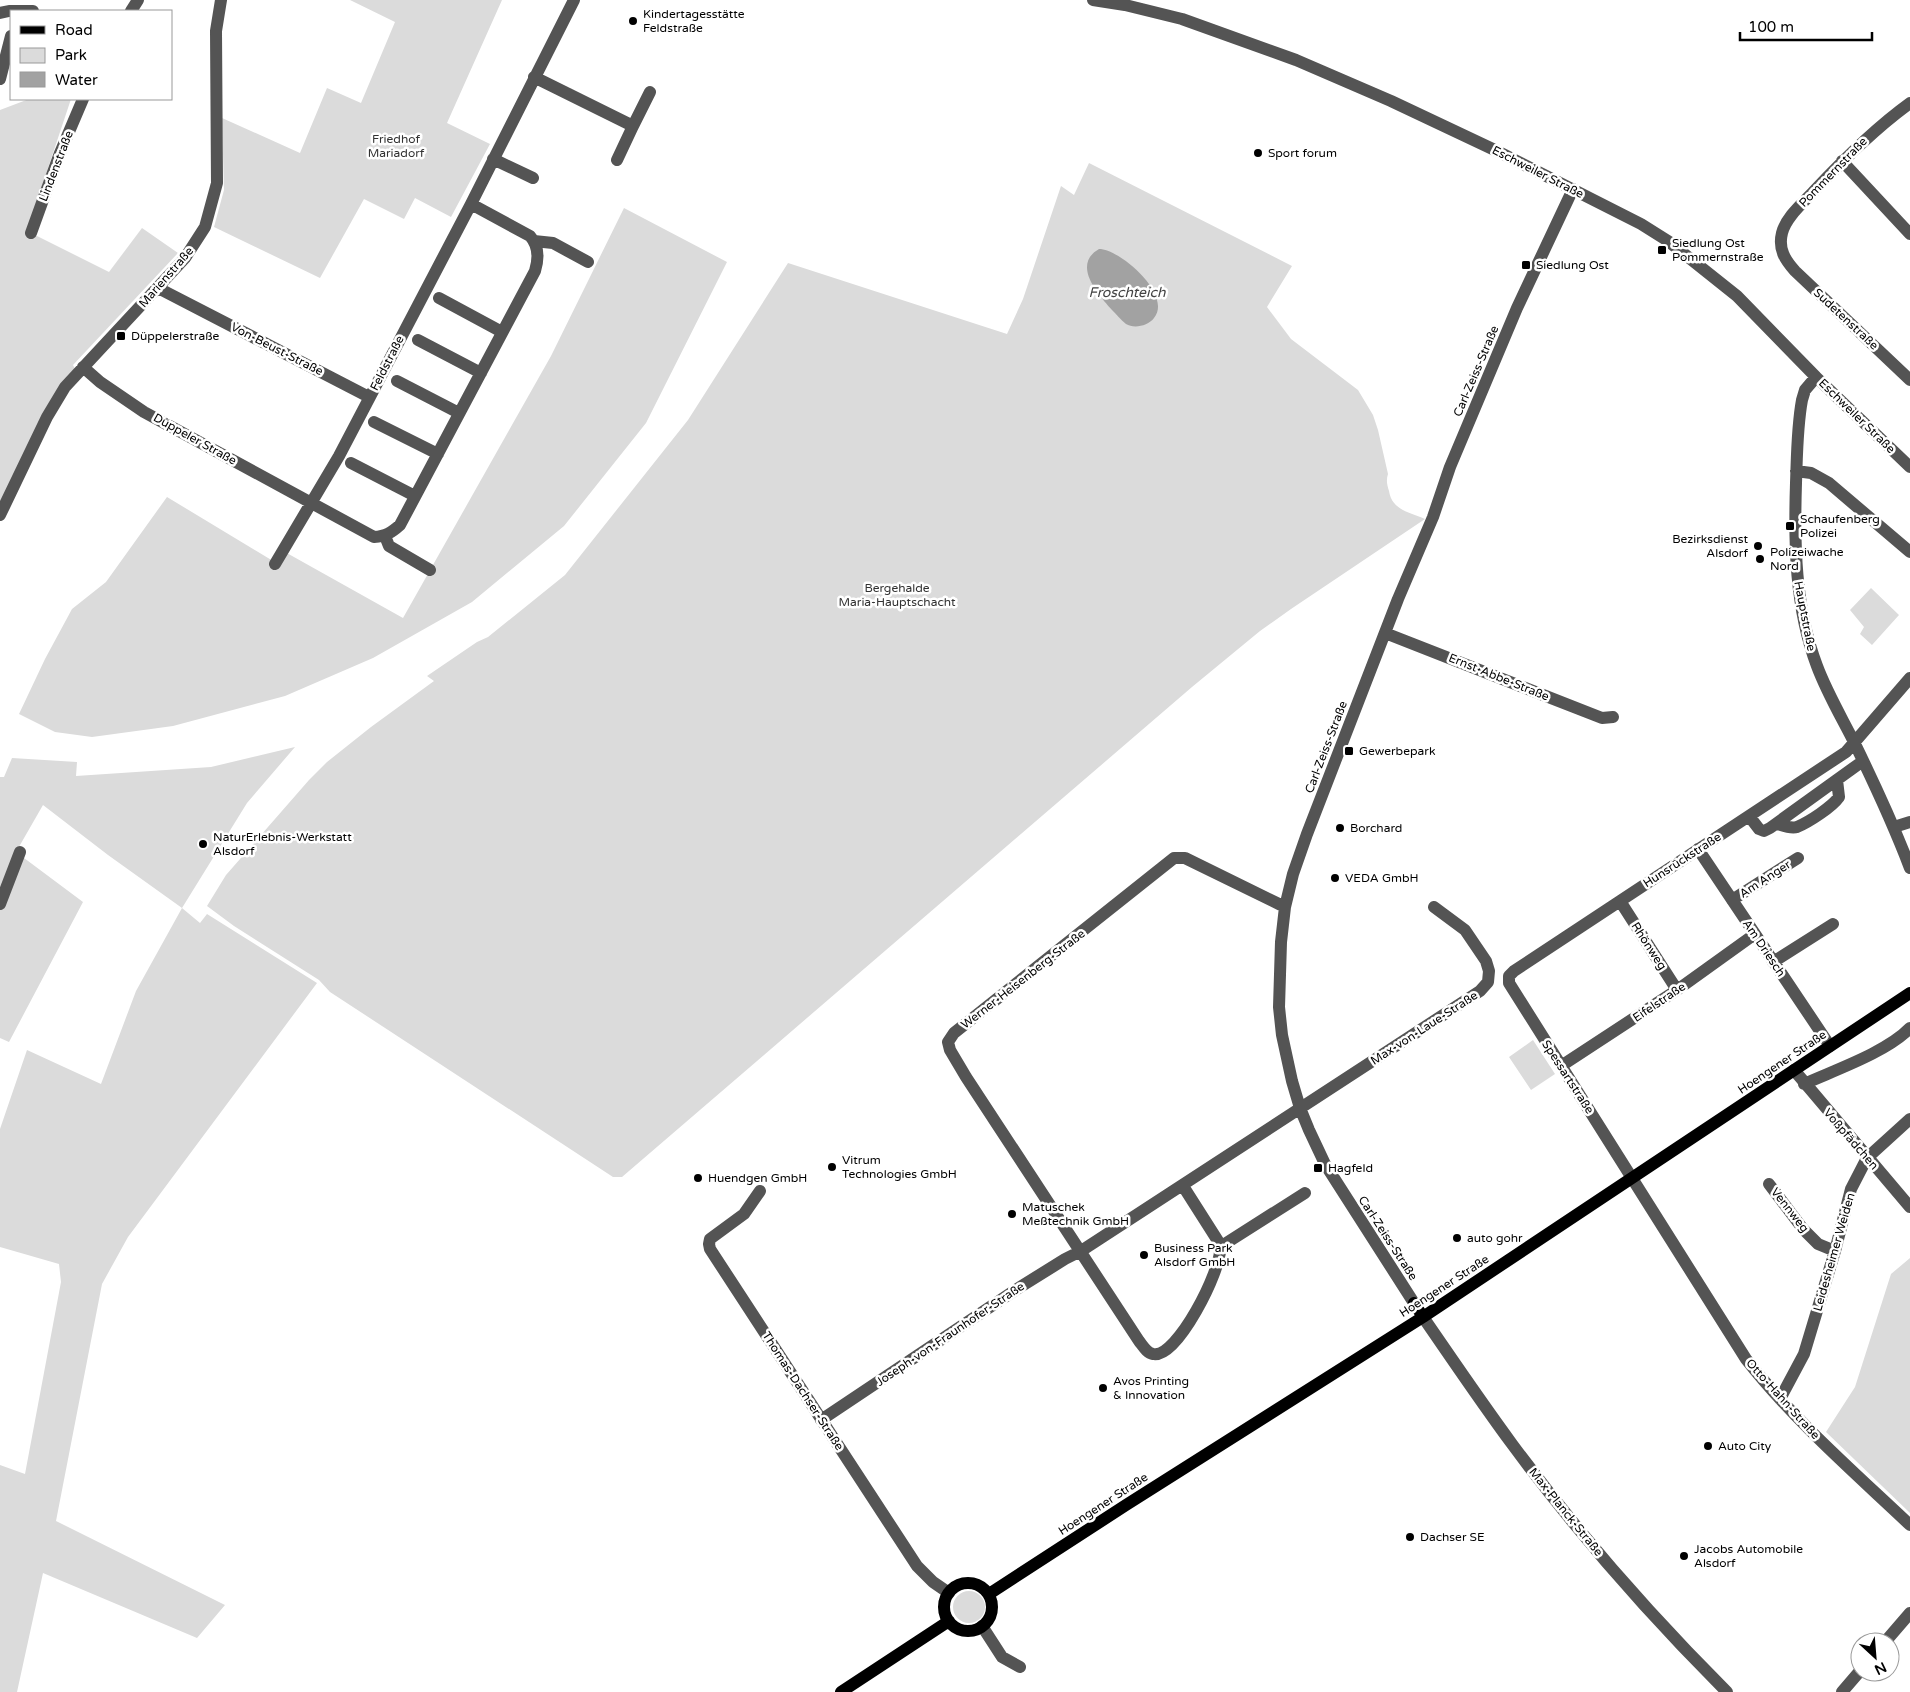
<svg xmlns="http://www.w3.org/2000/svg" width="1910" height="1692" font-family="'Varela Round',sans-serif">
  <rect width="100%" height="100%" fill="#fff"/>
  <path fill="#dbdbdb" d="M350,0h152l-55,123 43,21 -39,73 -36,-19 -11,21 -40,-20 -44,79 -106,-51 10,-37 -2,-72 78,35 27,-65 34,15 34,-81z
    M29,99h42l-44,132 82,41 33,-44 36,25 -105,112 2,4 -75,134v-393z
    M1089,163l203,103 -25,41 24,32 67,51 15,25 5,15 10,44c-2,6 -1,11 1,17 3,19 20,21 36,28l-134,90 -31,22 -68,56 -570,490h-9l-283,-185 -11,-12 -85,-54 -27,-20 19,-31 83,-95 18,-18 44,-35 63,-46 -7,-5 50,-34 11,-5 77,-62 123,-155 100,-157 219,71 16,-35 38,-113 13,9z
    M624,208l103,54 -81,161 -82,103 -92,76 -99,56 -88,38 -112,30 -81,11 -37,-5 -36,-18 26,-55 27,-50 34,-27 61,-85 111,67 7,-12 118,66 148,-262z
    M1871,588l28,27 -27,30 -12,-11 4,-7 -14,-17z
    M295,747l-48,56 -65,105 18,15 7,-9 110,69 -189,254 -26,47 -46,237 169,84 -28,33 -154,-65 -26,119h-17v-227l25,9 36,-192 -2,-18 -59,-17v-118l27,-79 74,34 35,-93 46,-83 -74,-53 -65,-50 -27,47 67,50 -74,140 -9,-4v-261h4l8,-19 65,4 -1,14 135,-9z
    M1533,1040l22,34 -24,16 -22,-33z
    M1910,1258v255l-84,-81 29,-45 36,-113z
    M953 1607a16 16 0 1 1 32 0a16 16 0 1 1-32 0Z"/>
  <path fill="#a2a2a2" d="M1099,249c21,0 74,46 55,69 -6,8 -20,11 -28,6 -5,-4 -10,-10 -14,-14 -13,-15 -41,-45 -13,-61z"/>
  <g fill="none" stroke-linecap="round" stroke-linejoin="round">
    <path stroke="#545454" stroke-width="12" d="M1093,0l32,5 57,14 114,41 95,41 108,51 142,72 27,17 69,55 79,81 94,90
      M131,11l7,-11
      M0,13l9,-2h24
      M534,77l99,49 -16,34
      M0,79l11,-43
      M1910,103c-36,26 -66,56 -96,88 -11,12 -28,26 -32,42 -4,16 3,27 13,38l115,109
      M633,126l17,-34
      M493,159l40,19
      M1842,161l68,73
      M31,233l29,-80 23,-54
      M534,241l19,2 35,19
      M158,288l211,109
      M439,298l63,34
      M418,340l63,33
      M83,367l17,15 44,30 230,125c12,-1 17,-4 26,-12l135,-254c4,-13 4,-25 -5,-35l-59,-32
      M1816,377l-11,13 -3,10c-5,27 -5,56 -6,83 -2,61 -1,125 21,183 10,27 25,52 38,78 20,41 39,82 55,124
      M397,381l62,32
      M374,422l64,32
      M351,463l64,33
      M1796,471l15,2 18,10 81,69
      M0,515l47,-98 18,-30 120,-129 20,-31 12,-44 -1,-152 5,-31
      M385,536l4,10 41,24
      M275,564l64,-108 132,-252 103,-204
      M1385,633l217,85 11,-1
      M1910,678l-64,74 -332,219 -5,5v7l237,376c48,61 108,113 164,166
      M1749,816l10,13 5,2 6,-3 93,-67
      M1778,824c6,2 13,5 19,3 12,-5 35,-20 42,-30l-2,-17
      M1894,827l16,-5
      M1698,849l132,197
      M1732,900l66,-42
      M1620,901l57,89
      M0,904l20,-52
      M1773,962l60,-38
      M1561,1066l116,-76 78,-56
      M1794,1070l116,137
      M1804,1084c31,-14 83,-32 106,-56
      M1769,1184l34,45 15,15 17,7
      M1183,1186l35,55c0,1 2,6 2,7 2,21 -43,111 -67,106 -6,-1 -10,-8 -14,-13l-173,-264 -16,-27 -2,-8 6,-9 220,-175h11l100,49
      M760,1191l-16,23 -34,25 -1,5 1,5 207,317 16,16 16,11
      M1220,1247l85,-54
      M1414,1303l-89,-139 -16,-34 -9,-22 -8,-27 -10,-46 -3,-28 2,-65 4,-35 8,-33 14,-40 91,-235 35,-82 17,-50 67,-159 56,-119
      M1423,1317c29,42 58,85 89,127 65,88 138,171 215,248
      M1780,1399l24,-45 31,-103 16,-62 16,-31 43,-39
      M821,1420l196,-131 48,-30 16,-8 399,-260 8,-9 1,-11 -3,-10 -21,-31 -31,-23
      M982,1626l20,31 18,10
      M1885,1642l25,-29
      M1842,1692l18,-21"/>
    <path stroke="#000" stroke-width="12" d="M1414,1303l9,14
      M944 1607a24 24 0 1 1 48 0a24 24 0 1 1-48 0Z
      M989,1594l137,-89 297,-188 487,-324
      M841,1692l108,-71"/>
  </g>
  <g fill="#000" stroke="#fff" stroke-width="2">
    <circle cx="633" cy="21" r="5"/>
    <circle cx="1258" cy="153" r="5"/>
    <rect x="1657" y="245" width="10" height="10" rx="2.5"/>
    <rect x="1521" y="260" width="10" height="10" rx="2.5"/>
    <rect x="116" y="331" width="10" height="10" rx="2.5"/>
    <rect x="1785" y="521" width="10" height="10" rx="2.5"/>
    <circle cx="1758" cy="546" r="5"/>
    <circle cx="1760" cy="559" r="5"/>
    <rect x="1344" y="746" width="10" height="10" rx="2.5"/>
    <circle cx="1340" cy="828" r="5"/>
    <circle cx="203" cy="844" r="5"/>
    <circle cx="1335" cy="878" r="5"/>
    <circle cx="832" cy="1167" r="5"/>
    <rect x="1313" y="1163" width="10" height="10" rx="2.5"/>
    <circle cx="698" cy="1178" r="5"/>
    <circle cx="1012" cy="1214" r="5"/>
    <circle cx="1457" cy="1238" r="5"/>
    <circle cx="1144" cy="1255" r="5"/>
    <circle cx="1103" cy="1388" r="5"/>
    <circle cx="1708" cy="1446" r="5"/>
    <circle cx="1410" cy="1537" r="5"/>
    <circle cx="1684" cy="1556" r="5"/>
  </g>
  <g text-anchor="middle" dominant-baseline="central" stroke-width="5" stroke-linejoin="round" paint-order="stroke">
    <g font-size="12" fill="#000" stroke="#fff" text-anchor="start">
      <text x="643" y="14">Kindertagesstätte<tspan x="643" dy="14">Feldstraße</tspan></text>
      <text x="1268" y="153">Sport forum</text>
      <text x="1672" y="243">Siedlung Ost<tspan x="1672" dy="14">Pommernstraße</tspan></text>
      <text x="1536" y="265">Siedlung Ost</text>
      <text x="131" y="336">Düppelerstraße</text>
      <text x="1800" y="519">Schaufenberg<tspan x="1800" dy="14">Polizei</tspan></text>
      <text x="1748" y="539" text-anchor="end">Bezirksdienst<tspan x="1748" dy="14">Alsdorf</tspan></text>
      <text x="1770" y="552">Polizeiwache<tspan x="1770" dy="14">Nord</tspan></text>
      <text x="1359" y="751">Gewerbepark</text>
      <text x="1350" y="828">Borchard</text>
      <text x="213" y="837">NaturErlebnis-Werkstatt<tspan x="213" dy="14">Alsdorf</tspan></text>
      <text x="1345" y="878">VEDA GmbH</text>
      <text x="842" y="1160">Vitrum<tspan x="842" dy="14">Technologies GmbH</tspan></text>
      <text x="1328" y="1168">Hagfeld</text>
      <text x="708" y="1178">Huendgen GmbH</text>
      <text x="1022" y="1207">Matuschek<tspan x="1022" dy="14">Meßtechnik GmbH</tspan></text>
      <text x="1467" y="1238">auto gohr</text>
      <text x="1154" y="1248">Business Park<tspan x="1154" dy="14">Alsdorf GmbH</tspan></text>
      <text x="1113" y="1381">Avos Printing<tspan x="1113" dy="14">&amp; Innovation</tspan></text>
      <text x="1718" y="1446">Auto City</text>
      <text x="1420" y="1537">Dachser SE</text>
      <text x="1694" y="1549">Jacobs Automobile<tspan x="1694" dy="14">Alsdorf</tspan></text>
    </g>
    <g font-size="12" fill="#323232" stroke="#fff">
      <text x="396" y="139">Friedhof<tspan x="396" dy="14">Mariadorf</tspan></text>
      <text x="897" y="588">Bergehalde<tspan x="897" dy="14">Maria-Hauptschacht</tspan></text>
    </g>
    <g font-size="12" fill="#000" stroke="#fff">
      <text transform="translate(56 166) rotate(-69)">Lindenstraße</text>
      <text transform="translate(1538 172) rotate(27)">Eschweiler Straße</text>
      <text transform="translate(1833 172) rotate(-46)">Pommernstraße</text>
      <text transform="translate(166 277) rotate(-49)">Marienstraße</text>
      <text transform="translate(1846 319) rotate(43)">Sudetenstraße</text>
      <text transform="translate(277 349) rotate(27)">Von-Beust-Straße</text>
      <text transform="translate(387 363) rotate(-63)">Feldstraße</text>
      <text transform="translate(1476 371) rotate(-67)">Carl-Zeiss-Straße</text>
      <text transform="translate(1857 416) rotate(44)">Eschweiler Straße</text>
      <text transform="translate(195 439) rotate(29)">Düppeler Straße</text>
      <text transform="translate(1805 616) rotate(79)">Hauptstraße</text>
      <text transform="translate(1499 677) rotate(22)">Ernst-Abbe-Straße</text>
      <text transform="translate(1326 747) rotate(-69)">Carl-Zeiss-Straße</text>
      <text transform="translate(1682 860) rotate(-33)">Hunsrückstraße</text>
      <text transform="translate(1765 879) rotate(-33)">Am Anger</text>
      <text transform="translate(1649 946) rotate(57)">Rhönweg</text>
      <text transform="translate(1764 948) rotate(56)">Am Driesch</text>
      <text transform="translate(1023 979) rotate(-38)">Werner-Heisenberg-Straße</text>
      <text transform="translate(1659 1002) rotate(-34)">Eifelstraße</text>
      <text transform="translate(1424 1028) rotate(-33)">Max-von-Laue-Straße</text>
      <text transform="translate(1782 1062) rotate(-34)">Hoengener Straße</text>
      <text transform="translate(1568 1077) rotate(57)">Spessartstraße</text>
      <text transform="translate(1851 1139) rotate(49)">Voßpfädchen</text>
      <text transform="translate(1790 1210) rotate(52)">Vennweg</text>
      <text transform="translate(1388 1238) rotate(57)">Carl-Zeiss-Straße</text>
      <text transform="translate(1834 1252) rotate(-74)">Leidesheimer Weiden</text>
      <text transform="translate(1444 1286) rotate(-33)">Hoengener Straße</text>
      <text transform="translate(950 1334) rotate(-34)">Joseph-von-Fraunhofer-Straße</text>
      <text transform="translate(803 1391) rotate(57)">Thomas-Dachser-Straße</text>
      <text transform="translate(1783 1399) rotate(48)">Otto-Hahn-Straße</text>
      <text transform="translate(1103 1504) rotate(-33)">Hoengener Straße</text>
      <text transform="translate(1566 1512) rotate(51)">Max-Planck-Straße</text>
    </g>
    <g font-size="14" font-style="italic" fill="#434343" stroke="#fff">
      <text x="1127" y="292">Froschteich</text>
    </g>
  </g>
  <rect x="10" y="10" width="162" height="90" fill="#ffffff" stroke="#999999"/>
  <rect x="20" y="26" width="25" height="8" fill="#000000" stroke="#999999"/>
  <text x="55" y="35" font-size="15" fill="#000000">Road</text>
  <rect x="20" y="48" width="25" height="15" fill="#dbdbdb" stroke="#999999"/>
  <text x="55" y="60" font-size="15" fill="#000000">Park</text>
  <rect x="20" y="72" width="25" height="15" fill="#a2a2a2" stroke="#999999"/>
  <text x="55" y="85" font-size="15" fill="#000000">Water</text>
  <g transform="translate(1875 1657) rotate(154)"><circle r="24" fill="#ffffff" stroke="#999999"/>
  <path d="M0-4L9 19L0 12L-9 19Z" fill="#000000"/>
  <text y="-8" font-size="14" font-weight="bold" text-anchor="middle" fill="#000000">N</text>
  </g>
  <path d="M1740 32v8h132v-8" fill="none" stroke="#000000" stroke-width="2.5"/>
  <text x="1748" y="32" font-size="15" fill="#000000" stroke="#ffffff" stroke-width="4" paint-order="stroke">100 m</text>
</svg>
